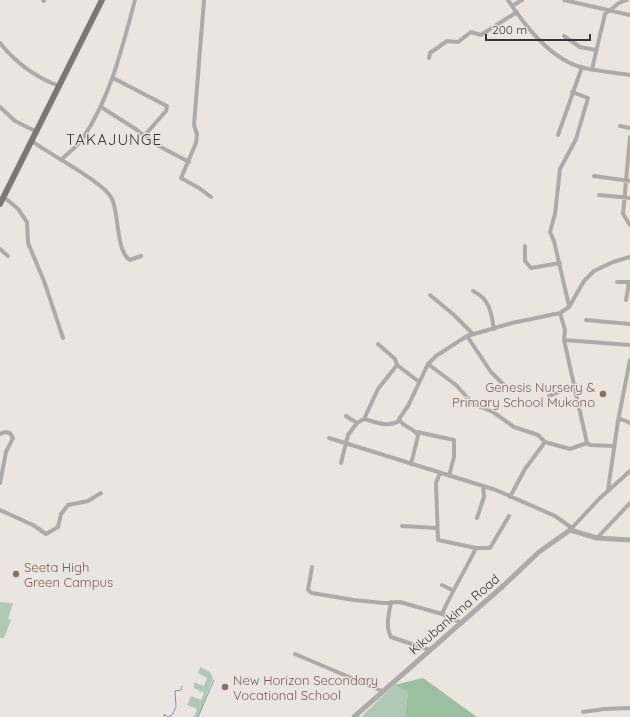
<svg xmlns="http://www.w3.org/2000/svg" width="630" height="717" font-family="Quicksand,sans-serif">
  <rect width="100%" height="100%" fill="#ebe5e0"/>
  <path fill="#b0c9b5" d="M0,602l13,1 -5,16 3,1 -7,18h-4z
    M200,667l10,5 3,6 -15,39h-4l3,-8 -10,-4 4,-9 10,4 3,-7 -10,-5v-6l10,4 3,-8 -9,-5z
    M394,685l14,7 -3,25h-44z"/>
  <path fill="#9ac0a1" d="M423,678l54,39h-72l3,-25 -14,-7z"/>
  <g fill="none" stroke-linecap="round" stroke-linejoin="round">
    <path stroke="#8092b8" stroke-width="1" d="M164,717v-3l4,3 4,-2 4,-8 -1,-16 6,-1 1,-4
      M198,717l16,-37"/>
    <path stroke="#adaba8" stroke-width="4" d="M43,0l1,1
      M204,0l-10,125 3,9 -1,9 -15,35 18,10 12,9
      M508,0c15,23 37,51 62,63 15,8 43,9 60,12
      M564,0l66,15
      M512,6l10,-6
      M564,36l16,11 16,3
      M0,43c16,20 35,34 59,43
      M429,58l1,-5 17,-12 11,1 13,-10 10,3 36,-23
      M592,69l13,-55 14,-11 8,-3
      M113,78l54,28 -1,5 -22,25
      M0,107l15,14 22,11
      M101,107l36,23 20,15 32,17
      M620,126l10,2
      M558,135l24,-68
      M630,137l-7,77 7,11
      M32,141c18,14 71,40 80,58 7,14 4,53 18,61l11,-4
      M61,160c7,-7 17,-14 22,-22 28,-42 39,-90 52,-138
      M594,176l36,5
      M599,195l31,3
      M4,197l14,12 9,13 1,21 16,38 19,57
      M525,246v15l6,7 29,-5
      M0,249l8,7
      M617,282h13
      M473,291c17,8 18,21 21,38
      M430,295l24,20 19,19
      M626,300l3,-18
      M569,306l-15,-65 -4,-9 5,-18 5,-45 16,-30 12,-41 -16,-6
      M560,313l5,17 -1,10 23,103 3,2 23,1
      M586,320l44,4
      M467,336l24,36 14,14
      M564,340l66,5
      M378,344l17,15 2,6 21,16
      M428,364l28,21 17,19 20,8 21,15 24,8 7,7
      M549,396l27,-11
      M346,416l11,7
      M364,419c12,3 23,9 35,2
      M618,421l12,-61
      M417,432l37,8v17l-5,19
      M0,434l5,-2 5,1 3,5 -7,14 -6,31
      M329,438l167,52 59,26 17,12
      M341,463l7,-28 9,-12 7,-4 14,-30 19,-24
      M411,464l7,-28c-4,-9 -15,-8 -19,-17l9,-13 20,-42 8,-8 31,-20 45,-13 48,-10 9,-6 15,-26 10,-10 19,-9 17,-5
      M440,473l-4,10 2,57 38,8h14l19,-32
      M608,490l10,-69 3,-2 9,4
      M510,497l15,-28 20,-27 25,7 17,-6
      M0,510l33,15 13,9 12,-7 3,-13 7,-9 20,-4 13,-8
      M477,518l7,-21 -1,-11
      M402,526l35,2
      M570,530l29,-31 31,-28
      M597,538l33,-35
      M312,567l-4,23 4,3 42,7 29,3 17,-1 42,12 20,9
      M442,585l10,5
      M391,602c-2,12 -6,24 0,35l39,13
      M442,614c10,-23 23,-43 34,-66
      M295,654l87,37
      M583,712l21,-3 26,-1"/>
    <path stroke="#adaba8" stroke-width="5" d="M354,717l149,-131 36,-34 31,-22 27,8 33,2"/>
    <path stroke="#7c7975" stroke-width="6" d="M0,204l102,-204"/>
  </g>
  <g fill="#8d6e63" stroke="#ebe5e0" stroke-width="1.5">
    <circle cx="603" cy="394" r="4"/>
    <circle cx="16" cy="574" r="4"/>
    <circle cx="225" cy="687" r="4"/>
  </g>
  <g text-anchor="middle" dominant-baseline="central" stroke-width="3" stroke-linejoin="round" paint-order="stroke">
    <g font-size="13" fill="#785e54" stroke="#ebe5e0" text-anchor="start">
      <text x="595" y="387" text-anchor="end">Genesis Nursery &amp;<tspan x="595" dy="15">Primary School Mukono</tspan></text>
      <text x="24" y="567">Seeta High<tspan x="24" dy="15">Green Campus</tspan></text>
      <text x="233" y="680">New Horizon Secondary<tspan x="233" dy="15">Vocational School</tspan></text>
    </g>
    <g font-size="13" fill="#373533" stroke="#ebe5e0">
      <text transform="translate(454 614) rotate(-41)">Kikubankima Road</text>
    </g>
    <g font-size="15" letter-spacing="1" fill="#373533" stroke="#ebe5e0">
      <text x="114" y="139">TAKAJUNGE</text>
    </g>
  </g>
  <path d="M486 34v6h104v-6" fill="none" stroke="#373533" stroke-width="2"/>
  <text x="492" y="34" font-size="12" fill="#373533" stroke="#ebe5e0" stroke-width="3" paint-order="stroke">200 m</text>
</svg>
